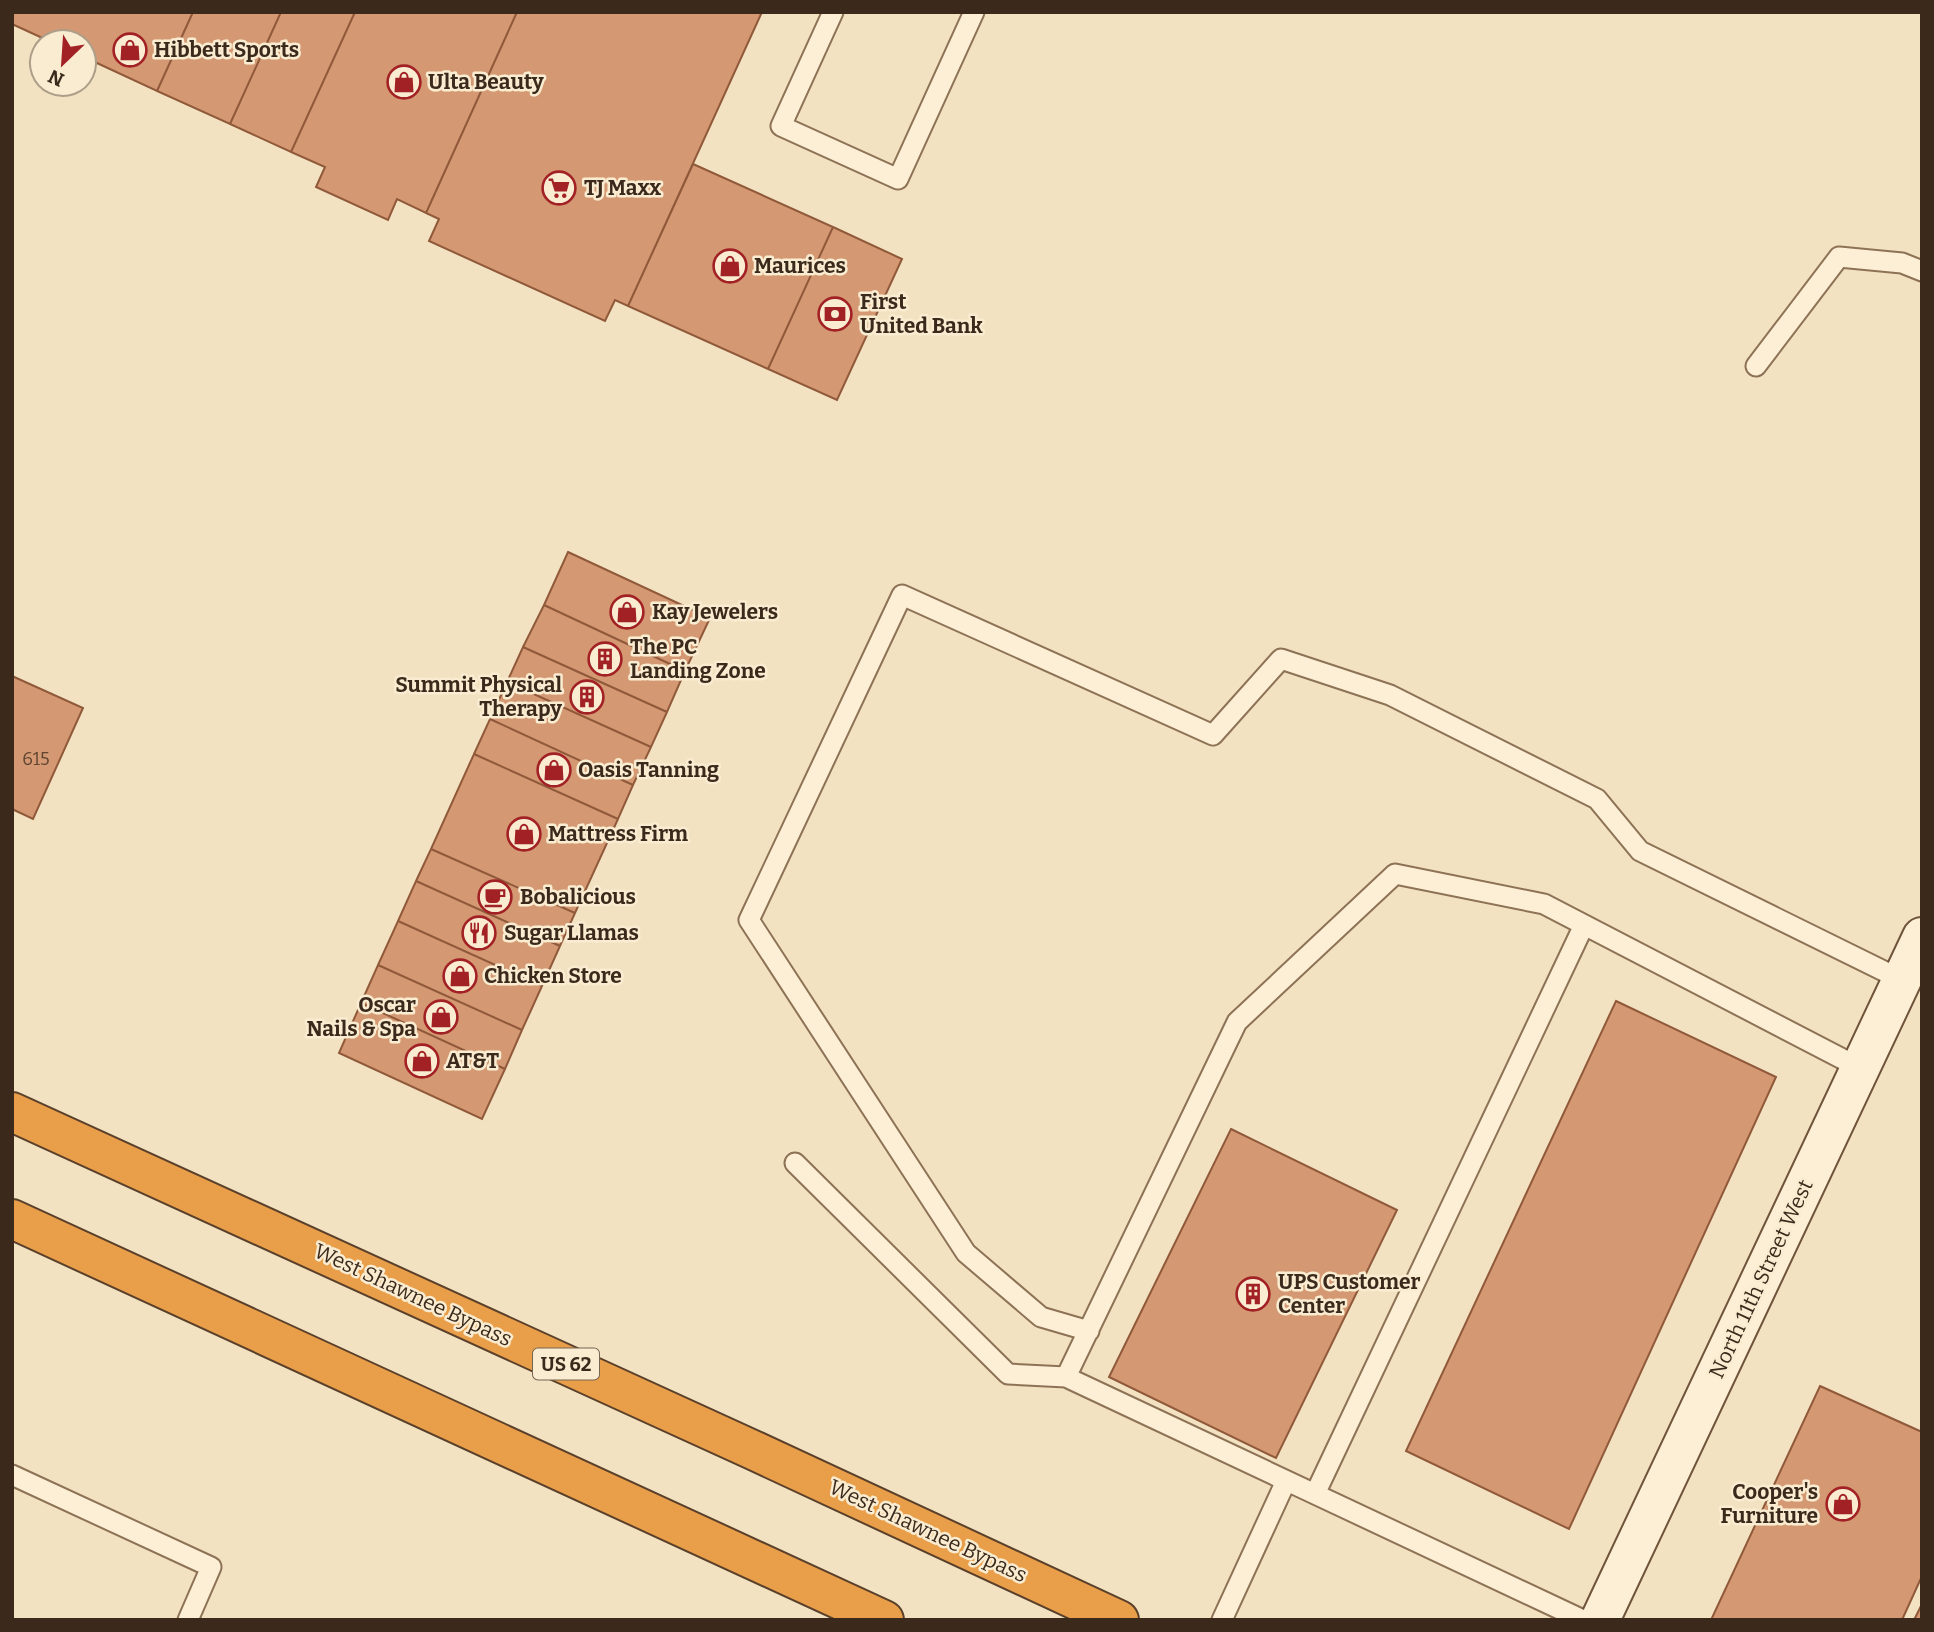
<svg xmlns="http://www.w3.org/2000/svg" width="1934" height="1632" font-family="Bitter,serif">
  <rect width="100%" height="100%" fill="#f2e2c1"/>
  <path fill="#d49873" stroke="#8f593a" stroke-width="2" d="M12,12h181l-36,79 -73,-34v-15h-33l-39,-18z
    M193,12h88l-51,112 -73,-33z
    M281,12h74l-64,140 -61,-28z
    M355,12h162l-91,201 -29,-14 -9,21 -72,-33 9,-20 -34,-15z
    M517,12h245l-134,294 -13,-6 -10,21 -176,-80 10,-22 -13,-6z
    M693,164l140,63 -65,142 -140,-63z
    M833,227l69,32 -65,141 -69,-31z
    M568,552l142,66 -25,53 -141,-66z
    M544,605l141,66 -18,41 -144,-65z
    M523,647l144,65 -16,35 -144,-65z
    M12,676l71,32 -50,111 -21,-10z
    M507,682l144,65 -18,38 -143,-66z
    M490,719l143,66 -15,34 -144,-65z
    M474,754l144,65 -43,94 -144,-64z
    M431,849l144,64 -15,33 -144,-65z
    M416,881l144,65 -18,40 -144,-65z
    M398,921l144,65 -20,44 -144,-65z
    M378,965l144,65 -17,39 -144,-66z
    M1616,1001l160,76 -207,452 -163,-78z
    M361,1003l144,66 -23,50 -143,-66z
    M1231,1129l166,81 -121,248 -167,-81z
    M1820,1386l102,46v144l-20,44h-191z
    M1922,1604v16h-8z"/>
  <g fill="none" stroke-linecap="round" stroke-linejoin="round">
    <defs>
      <path id="lane" d="M833,12l-52,114 117,53 76,-167
        M1756,366l83,-109 63,6 20,8
        M795,1163l213,211 58,3 517,243
        M1089,1331l-48,-14 -75,-64 -217,-333 153,-325 311,140 68,-76 109,36 207,104 43,52 262,129
        M1066,1377l171,-355 158,-148 149,30 316,164
        M12,1475l199,92 -23,53
        M1315,1494l269,-569
        M1222,1620l64,-139"/>
      <path id="secondary" d="M1600,1620l322,-683"/>
      <path id="highway" d="M12,1112l741,338 366,170
        M12,1219l872,401"/>
    </defs>
    <use href="#lane" stroke="#8d7256" stroke-width="23"/>
    <use href="#secondary" stroke="#6f533a" stroke-width="42"/>
    <use href="#highway" stroke="#5a402b" stroke-width="42"/>
    <use href="#lane" stroke="#fcefd5" stroke-width="19"/>
    <use href="#secondary" stroke="#fcefd5" stroke-width="38"/>
    <use href="#highway" stroke="#e99e49" stroke-width="38"/>
  </g>
  <defs>
    <symbol id="shop-ring" viewBox="-11 -11 22 22"><circle r="9.5" fill="#f9ecd1" stroke="#a22125" stroke-width="1.5"/><path d="M-5-2.5h2.3a2.7 3.5 0 0 1 5.4 0H5L5.5 6h-11ZM-1.5-2.5h3a1.5 2.3 0 0 0-3 0Z" fill="#a22125"/></symbol>
    <symbol id="supermarket-ring" viewBox="-11 -11 22 22"><circle r="9.5" fill="#f9ecd1" stroke="#a22125" stroke-width="1.5"/><path d="M-6-5.5h2.5l.6 2H6L4.5 2H-2.5L-4.4-4H-6ZM-1.5 3.2a1.3 1.3 0 1 0 .1 0ZM3 3.2a1.3 1.3 0 1 0 .1 0Z" fill="#a22125"/></symbol>
    <symbol id="bank-ring" viewBox="-11 -11 22 22"><circle r="9.5" fill="#f9ecd1" stroke="#a22125" stroke-width="1.5"/><path d="M-6-4H6V4H-6ZM0-2.3a2.3 2.3 0 1 0 0 4.6a2.3 2.3 0 1 0 0-4.6Z" fill="#a22125"/></symbol>
    <symbol id="building-ring" viewBox="-11 -11 22 22"><circle r="9.5" fill="#f9ecd1" stroke="#a22125" stroke-width="1.5"/><path d="M-4-6H4V6H1V3H-1V6H-4ZM-2.5-4.3h1.7v1.8h-1.7ZM.8-4.3h1.7v1.8H.8ZM-2.5-1h1.7V.8h-1.7ZM.8-1h1.7V.8H.8Z" fill="#a22125"/></symbol>
    <symbol id="cafe-ring" viewBox="-11 -11 22 22"><circle r="9.5" fill="#f9ecd1" stroke="#a22125" stroke-width="1.5"/><path d="M-5.5-4.5H6V0H3Q3 3.5 0 3.5H-2.5Q-5.5 3.5-5.5 0ZM3-3.2v2h1.7v-2ZM-6 4.5H4V6H-6Z" fill="#a22125"/></symbol>
    <symbol id="restaurant-ring" viewBox="-11 -11 22 22"><circle r="9.5" fill="#f9ecd1" stroke="#a22125" stroke-width="1.5"/><path d="M-5-6h1v4h1v-4h1v4h1v-4h1v5L-1.5 .5V6h-2V.5L-5-1ZM5-6V6H3V1.5H1.5Q1.5-4 5-6Z" fill="#a22125"/></symbol>
  </defs>
  <g fill-rule="evenodd">
    <use href="#shop-ring" x="111" y="31" width="38" height="38"/>
    <use href="#shop-ring" x="385" y="63" width="38" height="38"/>
    <use href="#supermarket-ring" x="540" y="169" width="38" height="38"/>
    <use href="#shop-ring" x="711" y="247" width="38" height="38"/>
    <use href="#bank-ring" x="816" y="295" width="38" height="38"/>
    <use href="#shop-ring" x="608" y="593" width="38" height="38"/>
    <use href="#building-ring" x="586" y="640" width="38" height="38"/>
    <use href="#building-ring" x="568" y="678" width="38" height="38"/>
    <use href="#shop-ring" x="535" y="751" width="38" height="38"/>
    <use href="#shop-ring" x="505" y="815" width="38" height="38"/>
    <use href="#cafe-ring" x="476" y="878" width="38" height="38"/>
    <use href="#restaurant-ring" x="460" y="914" width="38" height="38"/>
    <use href="#shop-ring" x="441" y="957" width="38" height="38"/>
    <use href="#shop-ring" x="422" y="998" width="38" height="38"/>
    <use href="#shop-ring" x="403" y="1042" width="38" height="38"/>
    <use href="#building-ring" x="1234" y="1275" width="38" height="38"/>
    <use href="#shop-ring" x="1824" y="1485" width="38" height="38"/>
  </g>
  <g text-anchor="middle" dominant-baseline="central" stroke-width="5" stroke-linejoin="round" paint-order="stroke">
    <g font-size="18" fill="#614632">
      <text x="36" y="759">615</text>
    </g>
    <rect fill="#f9ecd1" stroke="#746452" stroke-width="2" x="533" y="1348.5" width="66" height="31" rx="5"/>
    <g font-size="19" font-weight="bold" fill="#3b2a1c">
      <text x="566" y="1364">US 62</text>
    </g>
    <g font-size="21" font-weight="bold" fill="#3b2a1c" stroke="#f9ecd1" text-anchor="start">
      <text x="154" y="50">Hibbett Sports</text>
      <text x="428" y="82">Ulta Beauty</text>
      <text x="584" y="188">TJ Maxx</text>
      <text x="754" y="266">Maurices</text>
      <text x="860" y="302">First<tspan x="860" dy="24">United Bank</tspan></text>
      <text x="652" y="612">Kay Jewelers</text>
      <text x="630" y="647">The PC<tspan x="630" dy="24">Landing Zone</tspan></text>
      <text x="562" y="685" text-anchor="end">Summit Physical<tspan x="562" dy="24">Therapy</tspan></text>
      <text x="578" y="770">Oasis Tanning</text>
      <text x="548" y="834">Mattress Firm</text>
      <text x="520" y="897">Bobalicious</text>
      <text x="504" y="933">Sugar Llamas</text>
      <text x="484" y="976">Chicken Store</text>
      <text x="416" y="1005" text-anchor="end">Oscar<tspan x="416" dy="24">Nails &amp; Spa</tspan></text>
      <text x="446" y="1061">AT&amp;T</text>
      <text x="1278" y="1282">UPS Customer<tspan x="1278" dy="24">Center</tspan></text>
      <text x="1818" y="1492" text-anchor="end">Cooper's<tspan x="1818" dy="24">Furniture</tspan></text>
    </g>
    <g font-size="21" fill="#3b2a1c" stroke="#f9ecd1">
      <text transform="translate(1761 1279) rotate(-65)">North 11th Street West</text>
      <text transform="translate(413 1295) rotate(25)">West Shawnee Bypass</text>
      <text transform="translate(928 1531) rotate(25)">West Shawnee Bypass</text>
    </g>
  </g>
  <rect width="1934" height="1632" fill="none" stroke="#3b2a1c" stroke-width="28"/>
  <g transform="translate(63 63) rotate(205)"><circle r="33" fill="#f9ecd1" stroke="#ad9e89" stroke-width="2"/>
  <path d="M0-5L12 26L0 18L-12 26Z" fill="#a22125"/>
  <text y="-10" font-size="19" font-weight="bold" text-anchor="middle" fill="#3b2a1c">N</text>
  </g>
</svg>
